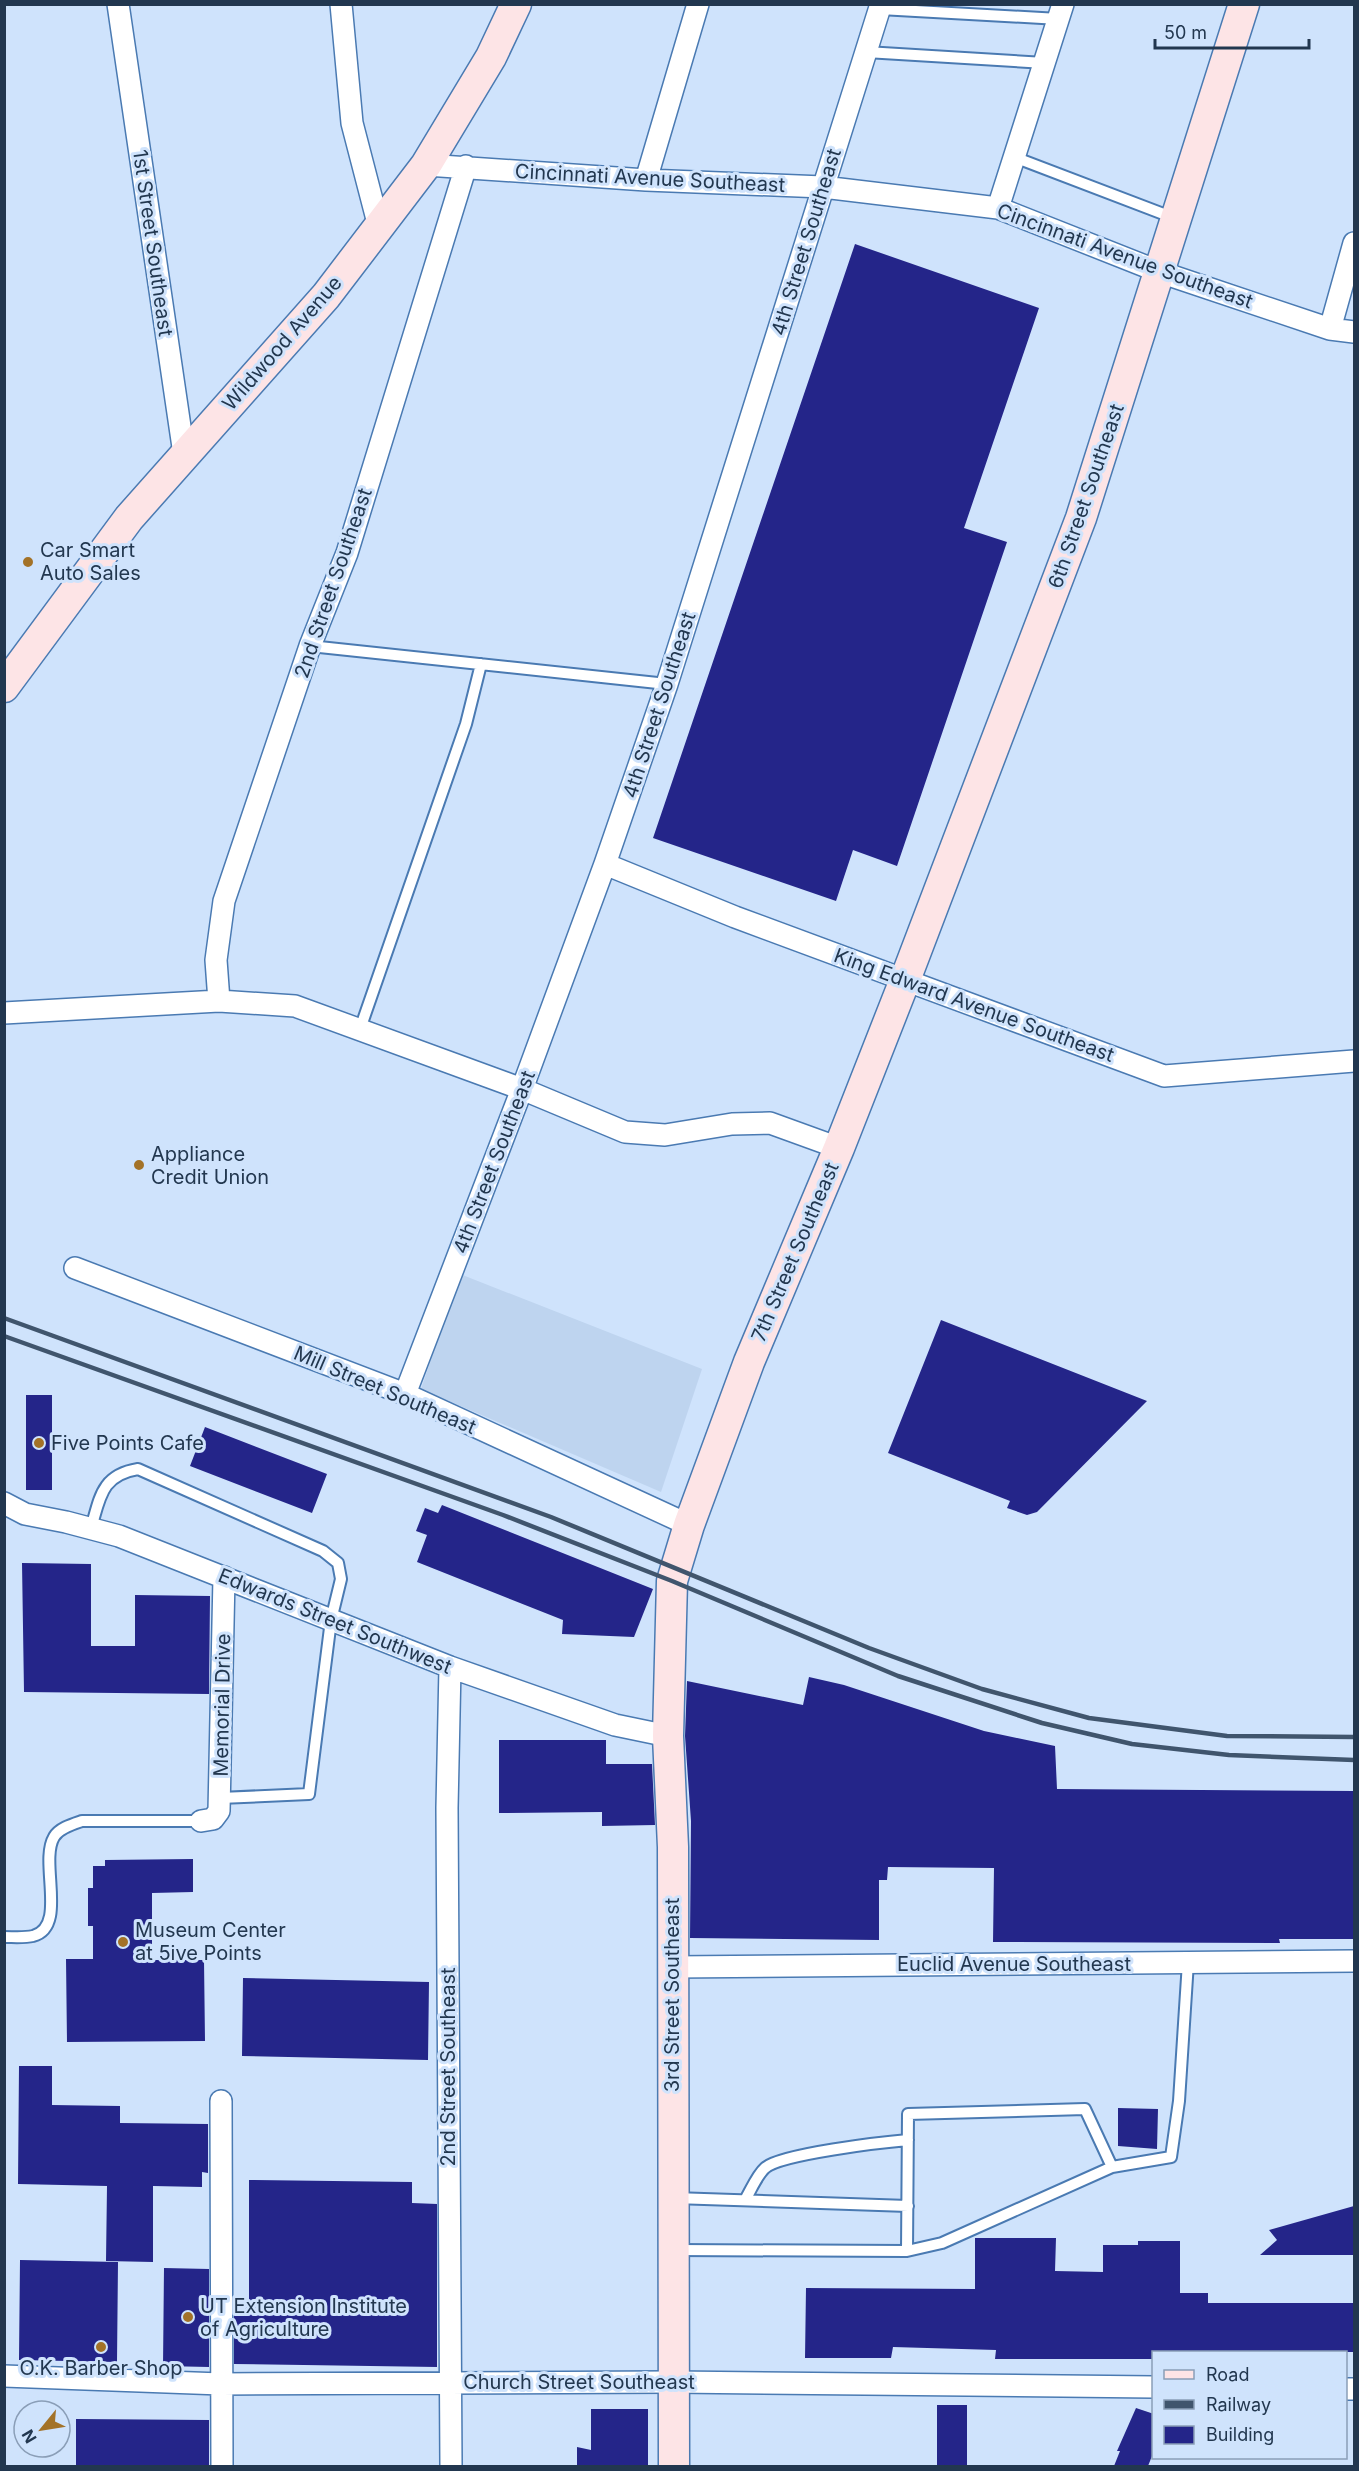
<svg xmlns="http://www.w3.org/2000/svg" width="1359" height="2471" font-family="Inter,sans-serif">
  <rect width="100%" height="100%" fill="#cfe3fc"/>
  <path fill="#bed4ef" d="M460,1274l242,95 -41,123 -240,-103z"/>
  <path fill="#242589" d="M855,244l184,64 -75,220 43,14 -110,324 -44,-16 -17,51 -183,-63z
    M941,1320l206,81 -110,111 -10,3 -20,-7 3,-7 -122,-48z
    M26,1395h26v95h-26z
    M205,1427l122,47 -15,39 -122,-47z
    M442,1505l211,84 -19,48 -72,-3 1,-14 -146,-58 10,-27 -11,-4 9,-23 13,5z
    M22,1563l69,1v82h44v-51l75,1 -1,98 -185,-2z
    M809,1677l35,8 140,46 71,15 2,43 297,2v148h-75l1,4 -287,-1 1,-74 -106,-1 -1,13h-8v60l-189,-2 1,-117 -6,-85 2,-55 116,24z
    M499,1740h107v24h46l3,61 -53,1v-14l-103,1z
    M193,1859v33l-41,1v67h52l1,81 -138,1 -1,-83h27v-33h-5v-38h5v-22h12v-6z
    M243,1978l186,4 -1,78 -186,-4z
    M19,2066h33v39l68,1v17l88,1v49l-6,-1v15l-49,-1v76l-47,-1 1,-75 -89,-2z
    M1118,2108l40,1 -1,40 -39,-3z
    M249,2180l163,2v21l25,1v163l-203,-3v-59h15z
    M1354,2206v49h-94l17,-15 -8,-10z
    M975,2238h81l-1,33 48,1v-27h35v-4h42v52h28v10h146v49h-200v7h-159l1,-9 -103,-3 -2,11h-86l1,-70 169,1z
    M20,2260l98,2 -1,100 -98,-2z
    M164,2268l45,1v98l-46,-1z
    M937,2405h30v61h-30z
    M1136,2408l18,6v37l-6,15h-34l6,-15h-3z
    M591,2409h57v57h-71v-19l14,3z
    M76,2419l133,1v46h-133z"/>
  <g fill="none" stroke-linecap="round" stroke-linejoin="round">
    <defs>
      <path id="lane" d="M880,9l179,10
        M866,52l179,11
        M1014,157l160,61
        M310,646l357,38
        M360,1029l106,-305 15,-60
        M91,1528c9,-30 10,-53 47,-59l185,82 15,12 3,16 -10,41 -22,174 -89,4
        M4,1937c10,0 20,1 29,-1 35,-9 6,-74 21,-99 5,-9 19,-13 28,-16h119
        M1112,2167l59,-10 8,-56 9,-139
        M674,2198l234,8
        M745,2200c6,-10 12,-25 20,-32 15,-14 119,-26 143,-28
        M676,2250l231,1 35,-8 170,-76 -27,-58 -177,5 -1,137"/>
      <path id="street" d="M118,4l66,450 -7,8
        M341,4l11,119 27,104
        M426,165l220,15 177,7 175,21 162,64 170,57 24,3
        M646,180l52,-176
        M998,208l65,-204
        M1330,329l24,-86
        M605,864l130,53 429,159 190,-15
        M219,1001l-3,-41 8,-59 86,-255 37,-93 119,-387
        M4,1013l215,-12 76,5 227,83 103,43 40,3 67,-11 38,-1 69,25
        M75,1268l330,126 284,131
        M405,1394l117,-305 83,-225 62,-180 214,-680
        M4,1503l21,11 41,8 53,14 331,131 165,58 53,11
        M450,1667l-3,141 4,658
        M201,1821l12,-2 6,-8 5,-234
        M673,1967l681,-6
        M221,2101l1,365
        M4,2376l217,8 452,-2 481,5
        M1346,2389h8"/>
      <path id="secondary" d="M4,687l125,-169 197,-222 100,-131 65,-108 25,-53
        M674,2466l-1,-619 -5,-111 4,-155 17,-56 60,-163 90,-214 66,-168 176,-462 163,-514"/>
    </defs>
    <use href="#lane" stroke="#4a7ab2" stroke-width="14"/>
    <use href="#street" stroke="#4a7ab2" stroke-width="24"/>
    <use href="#secondary" stroke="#4a7ab2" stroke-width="33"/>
    <use href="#lane" stroke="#fff" stroke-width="10"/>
    <use href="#street" stroke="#fff" stroke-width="21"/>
    <use href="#secondary" stroke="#fde4e6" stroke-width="30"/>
    <path stroke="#40556d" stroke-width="4.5" d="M4,1318l547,199 318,131 113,41 107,29 138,18 127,1
      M4,1336l499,179 169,66 226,95 144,47 90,21 97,11 125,5"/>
  </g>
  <g fill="#a37227" stroke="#cfe3fc" stroke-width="2">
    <circle cx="28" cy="562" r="6"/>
    <circle cx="139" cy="1165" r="6"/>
    <circle cx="39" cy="1443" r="6"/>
    <circle cx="123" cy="1942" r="6"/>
    <circle cx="188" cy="2317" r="6"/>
    <circle cx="101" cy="2347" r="6"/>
  </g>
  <g text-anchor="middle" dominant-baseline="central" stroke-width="6" stroke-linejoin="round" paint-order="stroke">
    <g font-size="20" fill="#22374f" stroke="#cfe3fc">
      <text transform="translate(650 178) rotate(3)">Cincinnati Avenue Southeast</text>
      <text transform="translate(806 242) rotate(-73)">4th Street Southeast</text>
      <text transform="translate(153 243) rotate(82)">1st Street Southeast</text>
      <text transform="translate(1125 256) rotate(20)">Cincinnati Avenue Southeast</text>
      <text transform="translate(282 343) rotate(-49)">Wildwood Avenue</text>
      <text transform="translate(1086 496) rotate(-71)">6th Street Southeast</text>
      <text transform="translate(333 583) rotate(-71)">2nd Street Southeast</text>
      <text transform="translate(659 705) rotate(-72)">4th Street Southeast</text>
      <text transform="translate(974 1005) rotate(20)">King Edward Avenue Southeast</text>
      <text transform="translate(494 1162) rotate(-69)">4th Street Southeast</text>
      <text transform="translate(795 1252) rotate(-67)">7th Street Southeast</text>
      <text transform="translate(385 1390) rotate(23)">Mill Street Southeast</text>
      <text transform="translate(335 1621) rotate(22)">Edwards Street Southwest</text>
      <text transform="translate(222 1705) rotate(-89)">Memorial Drive</text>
      <text x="1014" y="1964">Euclid Avenue Southeast</text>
      <text transform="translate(672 1995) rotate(-90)">3rd Street Southeast</text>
      <text transform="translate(448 2067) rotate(-90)">2nd Street Southeast</text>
      <text x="579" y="2382">Church Street Southeast</text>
    </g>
    <g font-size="20" fill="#22374f" stroke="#cfe3fc" text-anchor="start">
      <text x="40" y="550">Car Smart<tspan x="40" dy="23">Auto Sales</tspan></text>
      <text x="151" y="1154">Appliance<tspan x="151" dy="23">Credit Union</tspan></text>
      <text x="51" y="1443">Five Points Cafe</text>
      <text x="135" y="1930">Museum Center<tspan x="135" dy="23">at 5ive Points</tspan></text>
      <text x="200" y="2306">UT Extension Institute<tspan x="200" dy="23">of Agriculture</tspan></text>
      <text x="101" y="2368" text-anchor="middle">O.K. Barber Shop</text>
    </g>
  </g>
  <rect width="1359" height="2471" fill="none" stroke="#22374f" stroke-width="12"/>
  <rect x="1152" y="2351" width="195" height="108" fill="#cfe3fc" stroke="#8a9eb7" stroke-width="1.5"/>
  <rect x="1164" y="2370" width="30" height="9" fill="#fde4e6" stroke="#8a9eb7" stroke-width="1.5"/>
  <text x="1206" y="2381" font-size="18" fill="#22374f">Road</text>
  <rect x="1164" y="2400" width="30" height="9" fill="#40556d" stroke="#8a9eb7" stroke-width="1.5"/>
  <text x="1206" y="2411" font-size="18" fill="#22374f">Railway</text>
  <rect x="1164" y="2426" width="30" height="18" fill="#242589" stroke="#8a9eb7" stroke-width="1.5"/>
  <text x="1206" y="2441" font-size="18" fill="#22374f">Building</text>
  <g transform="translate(42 2429) rotate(240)"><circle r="28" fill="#cfe3fc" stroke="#8a9eb7" stroke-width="1.5"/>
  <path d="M0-4.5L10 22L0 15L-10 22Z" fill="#a37227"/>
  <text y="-9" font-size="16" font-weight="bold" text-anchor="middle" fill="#22374f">N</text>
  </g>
  <path d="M1155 39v9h154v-9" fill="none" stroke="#22374f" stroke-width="3"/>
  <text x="1164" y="39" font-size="18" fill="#22374f" stroke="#cfe3fc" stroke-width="4.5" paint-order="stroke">50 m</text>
</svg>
